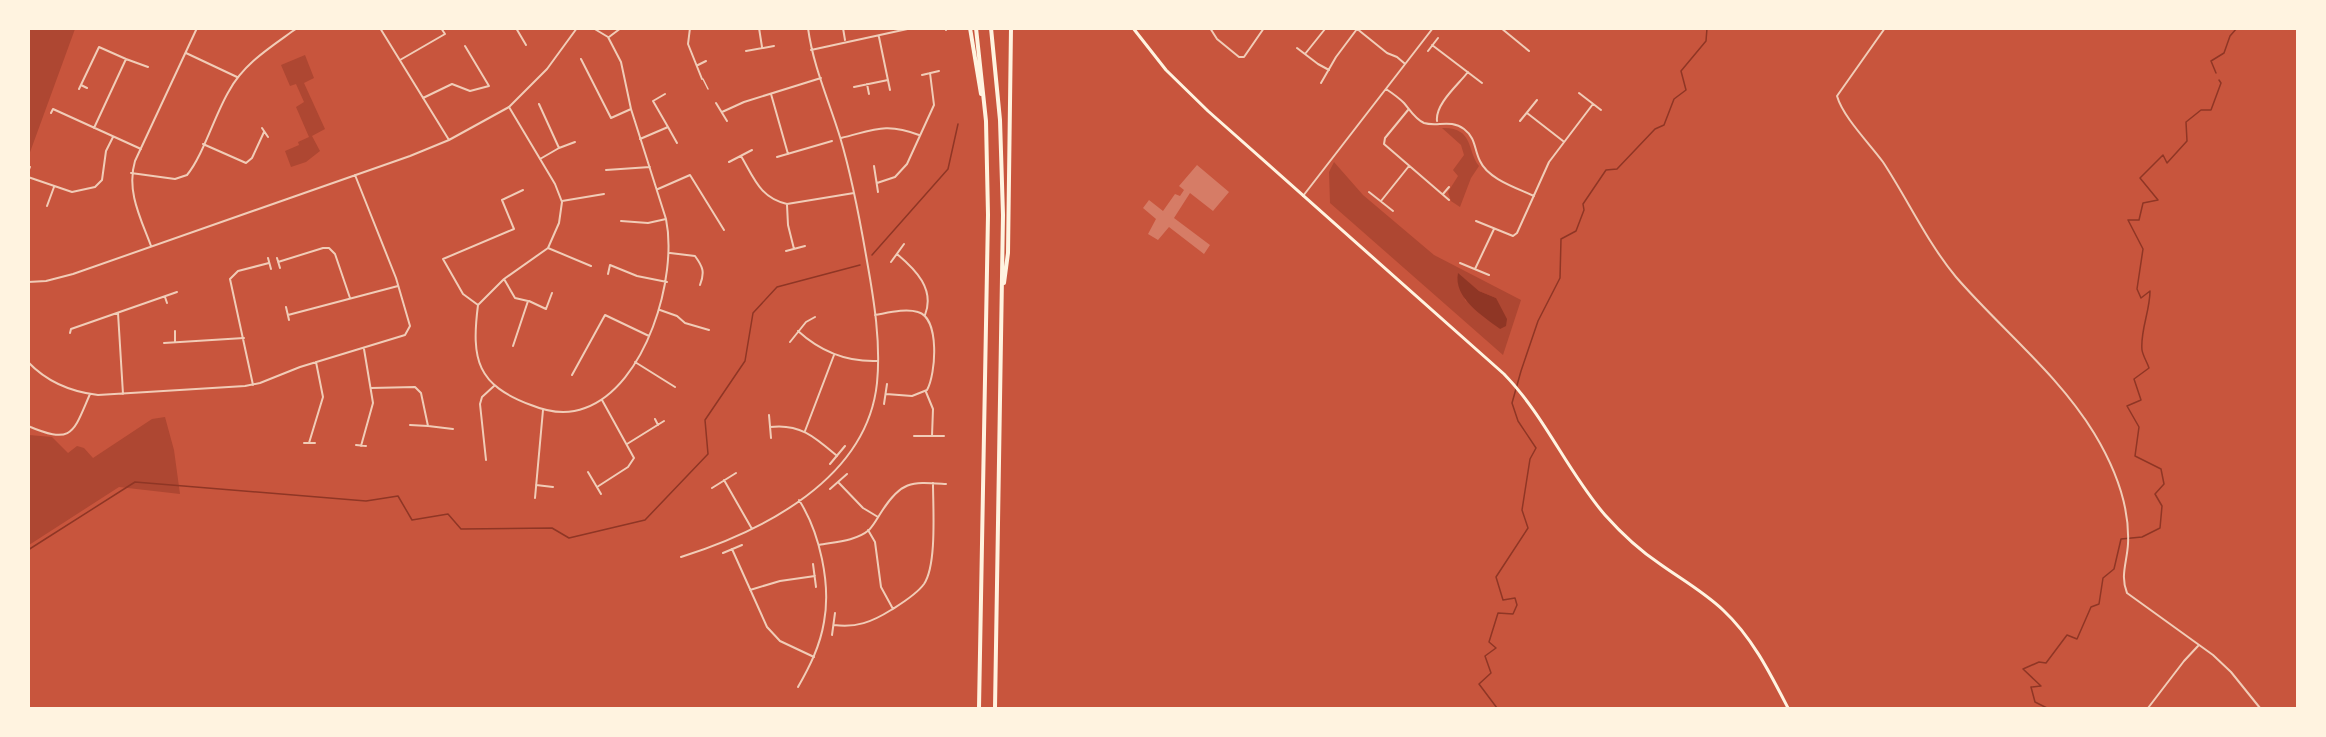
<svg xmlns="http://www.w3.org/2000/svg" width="2326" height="737" font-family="'DejaVu Sans',sans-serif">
  <rect width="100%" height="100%" fill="#c8553d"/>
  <path fill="#ae4732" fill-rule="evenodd" d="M29,28l46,1 -46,126 -1,-126z
    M305,55l9,23 -10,5 21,46 -13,7 8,15 -14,11 -15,5 -6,-16 14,-6 -1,-3 11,-5 -13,-30 8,-5 -8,-18 -6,2 -9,-21z
    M1442,128c32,-1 25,23 37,38l-8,12 -11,29 -9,-6 -3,-9 10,-16 -5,-6 11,-15 -3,-10z
    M1334,162l29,33 71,60 87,45 -18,55 -173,-152 -1,-31zM1458,274l21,17 17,7 4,31 -35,-29z
    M165,417l9,33 6,44 -61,-7 -90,58v-110l23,2 16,16 9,-7 7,2 9,10 59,-39z"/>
  <path fill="#8f3625" d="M1458,273l21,18 17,7 11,21 -1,7 -6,3c-17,-13 -47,-31 -42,-56z"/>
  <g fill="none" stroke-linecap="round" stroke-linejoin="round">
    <path stroke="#8f3625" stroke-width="1.5" d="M2216,73l-5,-12 13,-8 6,-17 7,-8
      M872,255l76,-86 10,-45
      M28,550l107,-68 231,19 32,-5 14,24 36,-6 13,15 91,-1 17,10 76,-18 63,-66 -3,-34 40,-59 8,-48 24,-26 83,-22
      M1497,708l-18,-24 12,-11 -6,-17 11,-8 -7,-6 9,-29 15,1 4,-9 -2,-7 -12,2 -7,-23 32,-49 -6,-18 8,-51 6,-11 -18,-27 -6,-18 9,-32 17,-50 22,-43 1,-39 15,-8 8,-21 -1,-6 23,-34 11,-1 38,-40 9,-4 10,-26 12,-9 -5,-19 25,-30 1,-13
      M2047,708l-12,-6 -4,-15 10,-1 -18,-17 16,-7 7,1 21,-28 10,4 14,-32 8,-3 4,-26 11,-9 7,-30 21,-2 18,-9 2,-22 -7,-12 9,-10 -3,-15 -26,-13 4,-29 -12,-21 14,-6 -7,-21 15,-11c-2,-6 -6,-12 -7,-18 -2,-19 8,-39 8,-59l-9,7 -4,-9 6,-40 -15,-29h11l4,-17 15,-3 -18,-22 23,-23 4,8 20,-22 -1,-19 15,-12h10l10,-27 -2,-3"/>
  </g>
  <path fill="#d67c66" d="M1197,165l32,27 -16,19 -23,-18 -16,25 36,27 -6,9 -35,-27 -11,13 -10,-6 8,-15 -13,-11 6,-8 14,11 12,-17 5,2 4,-6 -5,-4z"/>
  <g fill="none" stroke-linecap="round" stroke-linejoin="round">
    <path stroke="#f1ccb7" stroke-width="1.5" d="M703,79l5,10"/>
    <path stroke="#f1ccb7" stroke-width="2" d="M380,28l69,112
      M516,28l10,17
      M690,28l-2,16 14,35
      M759,28l3,19
      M843,28l2,12
      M945,28l1,2
      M1210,28l7,11 22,18h5l20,-29
      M1356,28l31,25 10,4 7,6
      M1501,28l28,23
      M1885,28l-48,68c6,21 32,47 46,66 25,38 44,80 73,115 45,52 102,97 138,156 20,33 36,71 34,111 -1,18 -8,32 -1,49l86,62 18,17 29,36
      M609,37l12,-9
      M879,37l11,53
      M1432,45l50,38
      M1297,48l21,16 11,6
      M811,50l101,-22
      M746,51l28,-5
      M1428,51l10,-13
      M186,53l51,24
      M1305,54l20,-25
      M126,59l22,8
      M581,59l30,59 20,-9
      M400,60l45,-26 -4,-6
      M698,65l8,-4
      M922,75l17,-4
      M1321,83l15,-26 21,-28
      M867,84l2,10
      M81,85l6,3
      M854,87l34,-7
      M79,89l20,-42 27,12 -32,69
      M1386,89c6,4 13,9 18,14 6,7 11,16 20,20 13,4 27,-4 40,6 12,9 10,20 16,32 8,18 37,27 54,35
      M1579,93l22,17
      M771,94l17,60
      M423,98l29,-14 18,7 19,-5 -24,-40
      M716,103l11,18
      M539,104l20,44 -19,11
      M509,107l46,77 7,18 -3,21 -11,25 -44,31 -26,26c-7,55 -1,80 53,100 17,7 36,10 54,3 61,-22 93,-131 81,-189l-35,-110 -10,-47 -13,-25 -15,-9
      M1408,110l-23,28 -1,6 65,56
      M722,112l22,-10 77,-24
      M51,113l2,-4 88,40
      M1527,113l36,28
      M1437,121c-2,-17 21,-36 31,-49
      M1520,121l17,-21
      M668,127l9,16
      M262,128l6,9
      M841,138c33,-8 45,-16 78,-3
      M640,139l28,-12 -15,-26 12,-7
      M203,144l43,19 6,-5 12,-26
      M559,148l16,-6
      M741,156c13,22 19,42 46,48l67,-11
      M777,157l55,-16
      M729,162l23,-12
      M874,166l4,26
      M606,170l44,-3
      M28,172l2,-5
      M131,173l44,6 12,-4c16,-19 28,-61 42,-84 15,-28 42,-44 68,-63
      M28,177l44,15 23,-5 7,-7 4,-29 7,-14
      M877,183l18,-6 12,-13 27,-59 -4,-32
      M658,189l32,-14 34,55
      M1369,192l24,19
      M1443,194l6,-7
      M1303,196l130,-168
      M562,201l42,-7
      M1381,201l28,-35
      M787,205l1,20 6,24
      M47,206l7,-19
      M621,221l27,2 18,-4
      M1476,221l37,15 4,-3 32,-71 44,-58
      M151,246c-10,-27 -25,-55 -16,-85l62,-133
      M548,248l43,18
      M786,251l19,-5
      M670,253l25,3c8,11 10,16 5,29
      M897,254c19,16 38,35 28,61
      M268,258l3,11
      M277,258l3,10
      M278,262l45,-14h6l6,6 15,44
      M891,262l13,-18
      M1460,263l29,12
      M1475,269l19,-40
      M608,274l2,-9 27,11 30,6
      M504,279l11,19 13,3 -15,45
      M28,282l18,-1 27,-7 337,-118 39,-16 60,-33 38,-38 30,-41
      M165,297l2,6
      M529,301l17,8 6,-16
      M478,305l-15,-11 -20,-35 71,-30 -12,-29 21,-10
      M286,307l3,13
      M660,310l17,6 8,7 24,7
      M118,313l5,81
      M288,315l110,-29
      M875,315c12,-2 30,-7 43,-3 22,6 18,62 9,78l-15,6 -26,-2
      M175,331v11
      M798,331c23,21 48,31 79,30
      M70,333l1,-4 106,-37
      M790,342l16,-20 9,-5
      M164,343l80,-5
      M28,362c19,20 44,30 70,33l147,-9 15,-3 40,-16 105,-32 5,-9 -14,-48 -41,-103
      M635,362l40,25
      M572,375l33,-60 44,21
      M253,385l-23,-106 8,-8 31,-8
      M371,388l44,-1 6,6 7,33 25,3
      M926,392l7,17 -1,27
      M884,404l3,-20
      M769,415l2,23
      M655,419l3,6
      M410,425l18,1
      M28,426c45,19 45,7 62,-32
      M770,427c30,-4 46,11 67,29
      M805,431l29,-76
      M914,436h30
      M304,443h11
      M309,443l14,-46 -7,-35
      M627,444l37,-23
      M356,445l10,1
      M361,446l12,-43 -9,-54
      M486,460l-6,-56 2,-7 12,-11
      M830,464l15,-18
      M588,472l13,22
      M724,480l28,49
      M839,483l24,25 15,9
      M536,485l17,2
      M597,487l31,-20 6,-9 -32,-58
      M712,488l24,-15
      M830,489l17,-15
      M535,498l8,-88
      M868,530l7,12 6,45 12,22
      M819,545c16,-3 37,-4 50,-15 5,-5 9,-13 13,-19 20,-31 30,-29 64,-27
      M732,549l35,78 13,14 34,16
      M723,553l19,-8
      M681,557c82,-26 186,-78 196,-174 4,-40 -3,-83 -10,-122 -7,-41 -15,-84 -27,-124 -11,-36 -27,-71 -32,-109
      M813,564l3,23
      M750,590l30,-9 35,-5
      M834,625c22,3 38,-3 57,-15 11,-7 25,-15 33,-26 13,-19 9,-76 9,-101
      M832,635l3,-22
      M798,687c12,-21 22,-41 26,-65 7,-38 -4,-89 -25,-122
      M2148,708l36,-47 14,-15"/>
    <path stroke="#fff3e0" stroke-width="3" d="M1133,28l33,42 42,41 296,263c41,42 63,97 101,141 17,19 34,35 55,49 21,15 44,28 63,46 29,27 47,63 65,98"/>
    <path stroke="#fff3e0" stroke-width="4" d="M970,28l11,66
      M976,28l10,93 2,94 -9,493
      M991,28l9,92 3,95 -8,493
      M1004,283l4,-30 3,-225"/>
  </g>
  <rect width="2326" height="737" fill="none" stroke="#fff3e0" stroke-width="60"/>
</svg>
